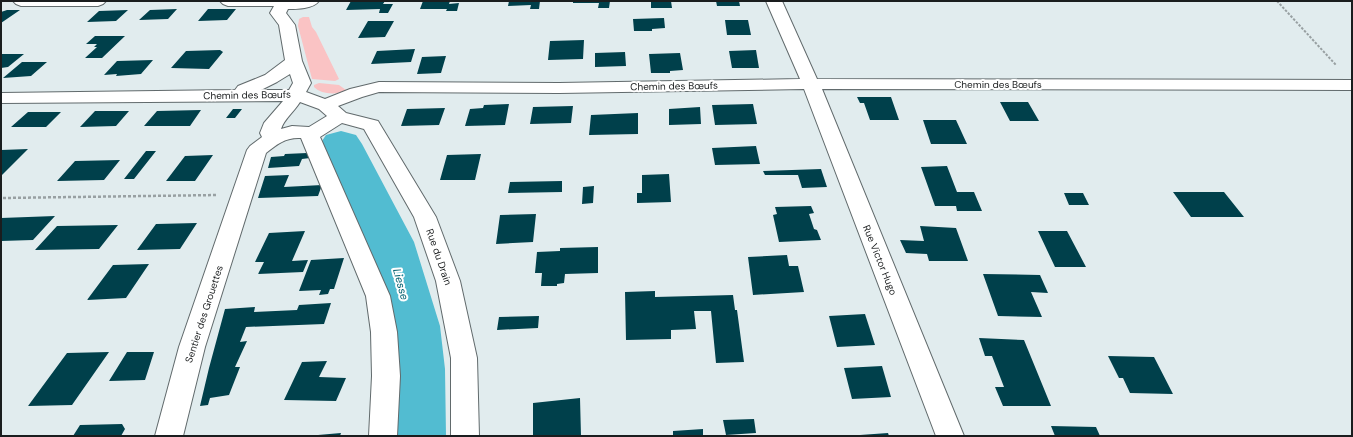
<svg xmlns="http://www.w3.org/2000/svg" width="1353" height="437" font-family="'DM Sans',sans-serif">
  <rect width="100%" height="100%" fill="#e1ecee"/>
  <path fill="#fac3c4" d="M303,17h6l3,10 4,5 23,47 -4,2 -23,-2 -14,-53 1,-7z
    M319,83l20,2 7,5c-8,5 -24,5 -32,-3v-2z"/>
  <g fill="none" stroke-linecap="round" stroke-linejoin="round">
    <path fill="#52bcd1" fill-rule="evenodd" d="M341,131l15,4 6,9 52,98 26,84 5,43 1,67h-64l5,-67 -3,-43 -20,-84 -44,-98 6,-9z"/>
  </g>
  <path fill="#00404b" d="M351,1h34l-2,3h10l-5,9h-9l1,-4 -34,1z
    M423,1h27l-1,3 10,-1 -2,8h-11l1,-2h-27z
    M509,1h31l-1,8h-9l1,-4 -23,1z
    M573,1h37l-1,7h-11l1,-5h-26z
    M651,1h20l1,7h-21z
    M716,1h23l1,5h-23z
    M177,9l-9,10 -29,1 11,-10z
    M208,9h28l-9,11 -29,1z
    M7,10h13l-19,13v-11z
    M128,10l-12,11 -29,1 12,-11z
    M664,18l1,10 -13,1v2h-18l-1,-12z
    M725,20h23l3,15h-24z
    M368,21h26l-9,16 -27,1z
    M95,36h30l-23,22h-17l12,-11h-3l3,-3h-11z
    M584,40l-1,19 -35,1 2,-19z
    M415,49l-4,13 -40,2 6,-13z
    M220,50l3,2 -14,17 -38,-1 15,-17z
    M756,50l3,18h-27l-3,-17z
    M625,52l1,14 -31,1v-14z
    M680,53l3,17 -13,1v2h-19l-2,-19z
    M1,54h23l-16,13 -7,1z
    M446,56l-5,17 -24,1 5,-17z
    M153,60l-12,14 -25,2 1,-2 -13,1 13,-14z
    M22,62h25l-16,14 -28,2z
    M857,97h34l8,23h-29l-6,-17h-4z
    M1000,102h28l11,19h-29z
    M509,104l-4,21 -40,1 5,-17 13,-1 1,-3z
    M753,104l4,20 -42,1 -3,-20z
    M573,106l-2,17 -41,1 3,-17z
    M700,107l1,17 -32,1v-16z
    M445,108l-6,17 -38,1 6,-17z
    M233,109h9l-7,9h-9z
    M201,110l-11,16h-46l13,-15z
    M95,111h34l-13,15 -36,1z
    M28,112h33l-15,15h-35z
    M638,113v21l-49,1 2,-20z
    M923,120h33l11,24h-36z
    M756,146l4,18 -45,1 -3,-17z
    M28,149l-26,26h-1v-25z
    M146,151h10l-22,28h-10z
    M307,153l3,5 -8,1 -3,7 -31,2 3,-11 13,-1 1,-2z
    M481,154l-6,26h-35l7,-25z
    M213,155l-18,26h-29l19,-25z
    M120,160l-16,20 -47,1 18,-20z
    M947,166l10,26h17l8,19h-25l-1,-5h-21l-14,-39z
    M821,169l6,18 -25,1 -4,-13h-33l-2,-4z
    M669,174l2,28 -34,1v-10h5v-18z
    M289,175l-5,12 38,-2 -4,11 -60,2 7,-22z
    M562,181v11l-54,1 2,-11z
    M594,186l-1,17 -11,1 1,-17z
    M1173,192h51l20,25h-53z
    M1064,193h19l6,12h-20z
    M811,206l3,7 -5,1 5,15 3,1 4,10 -42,2 -6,-27 4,-1 -2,-7z
    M536,214l-3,28 -37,2 4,-29z
    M55,216l-22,24 -32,1v-23z
    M197,223l-17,26 -43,1 19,-26z
    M118,225l-19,24 -64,1 22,-24z
    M920,226l36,2 12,33h-39l-2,-7 -21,-1 -6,-13 24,1z
    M305,231l-13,30 16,-1 -5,12 -45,2 6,-12h-9l14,-29z
    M1038,231h29l19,36h-31z
    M598,247v26l-33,1 -1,9 -7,1v2h-16l1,-13h-7l2,-21 23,-1v-3z
    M787,255l2,11h9l6,26 -51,3 -5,-38z
    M344,258l-10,31h-4l-2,5 -9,1 2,-5 -22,1 12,-31z
    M149,264l-23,34 -39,2 26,-35z
    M983,274l57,1 8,18 -17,-1 11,25 -44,-1z
    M655,291v6l78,-2 2,15h2l7,52 -28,1 -5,-52h-17l2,18 -25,1v9l-45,1 -1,-48z
    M331,303l-7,21 -78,3 -6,15 7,-1 -12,26h5l-11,28 -19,3 -2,7 -8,1 9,-38 16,-59 30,-2 -1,5 43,-2 2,-5z
    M865,314l10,31 -38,2 -8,-31z
    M539,316l-1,12 -41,2 2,-13z
    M979,338l45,2 27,66h-48l-8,-19h9l-12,-31h-7z
    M109,352l-37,53 -44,1 39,-53z
    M127,352h27l-9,28 -36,1z
    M1108,356l46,1 19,37 -43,-1 -7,-15h-4z
    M327,361l-8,16 27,1 -10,23 -52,-1 18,-38z
    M882,366l9,31 -39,2 -8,-31z
    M580,398l1,38h-48v-33z
    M754,419l2,14 -30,2 -3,-15z
    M122,424l3,5 -4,7h-48l7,-11z
    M1051,426l45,1 4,9h-45z
    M703,429v7h-30v-5z
    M341,433l-1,3h-22v-1z
    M888,433l1,3h-29v-1z"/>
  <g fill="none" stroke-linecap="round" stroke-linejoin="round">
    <defs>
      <path id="minor" d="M13,1h93l-3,3 -5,2h-77l-5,-2z
        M220,1h99c-6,8 -22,8 -31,8l-2,4 9,12 7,36 9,22 -5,9 19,7 25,-10 29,-7 180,1 241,-4 -34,-78h16l35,78 535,1v10l-530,-1 142,347h-28l-132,-347 -245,4 -180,-1 -17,5 -24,9 8,7 32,8 58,96 24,64 17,77 2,78h-28v-78l-15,-77 -22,-64 -50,-88 -22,-6 -22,14 70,159 7,36 3,44 -3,60h-28l3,-60 -1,-44 -5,-36 -65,-158c-15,-1 -24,6 -35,15l-61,194 -22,89h-28l24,-89 68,-197 3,-4 12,-9 -2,-4 4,-10 19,-22 -282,2v-10l234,-3 3,-4 27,-11 20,-15 -6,-35 -9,-12 4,-7h-46l-5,-2zM290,74l3,9 -4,7h-28l16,-8zM300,102l19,7 8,7 -18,11 -17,-1 -11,3c3,-10 13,-17 19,-27z"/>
    </defs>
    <use href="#minor" stroke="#616a6c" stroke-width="2"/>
    <path stroke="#98a0a2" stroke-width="2" stroke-dasharray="2.5 1.5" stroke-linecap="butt" d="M1277,1l59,64"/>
    <path stroke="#98a0a2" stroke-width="2.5" stroke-dasharray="3 2" stroke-linecap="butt" d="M3,198l215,-3"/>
    <use href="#minor" fill="#fff" fill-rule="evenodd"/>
  </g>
  <g text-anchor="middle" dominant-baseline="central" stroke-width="4" stroke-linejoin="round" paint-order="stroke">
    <g font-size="10" fill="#1a1d1e" stroke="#fff">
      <text x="998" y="84">Chemin des Bœufs</text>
      <text transform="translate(674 86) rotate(-1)">Chemin des Bœufs</text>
      <text transform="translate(247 95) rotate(-1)">Chemin des Bœufs</text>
      <text transform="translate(439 257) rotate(71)">Rue du Drain</text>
      <text transform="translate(880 260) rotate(68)">Rue Victor Hugo</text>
      <text transform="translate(204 314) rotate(-72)">Sentier des Grouettes</text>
    </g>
    <g font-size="11" font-style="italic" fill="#005f6e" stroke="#fff">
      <text transform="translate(401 284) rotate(75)">Liesse</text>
    </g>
  </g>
  <rect width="1353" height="437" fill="none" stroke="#1a1d1e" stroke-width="4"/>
</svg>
